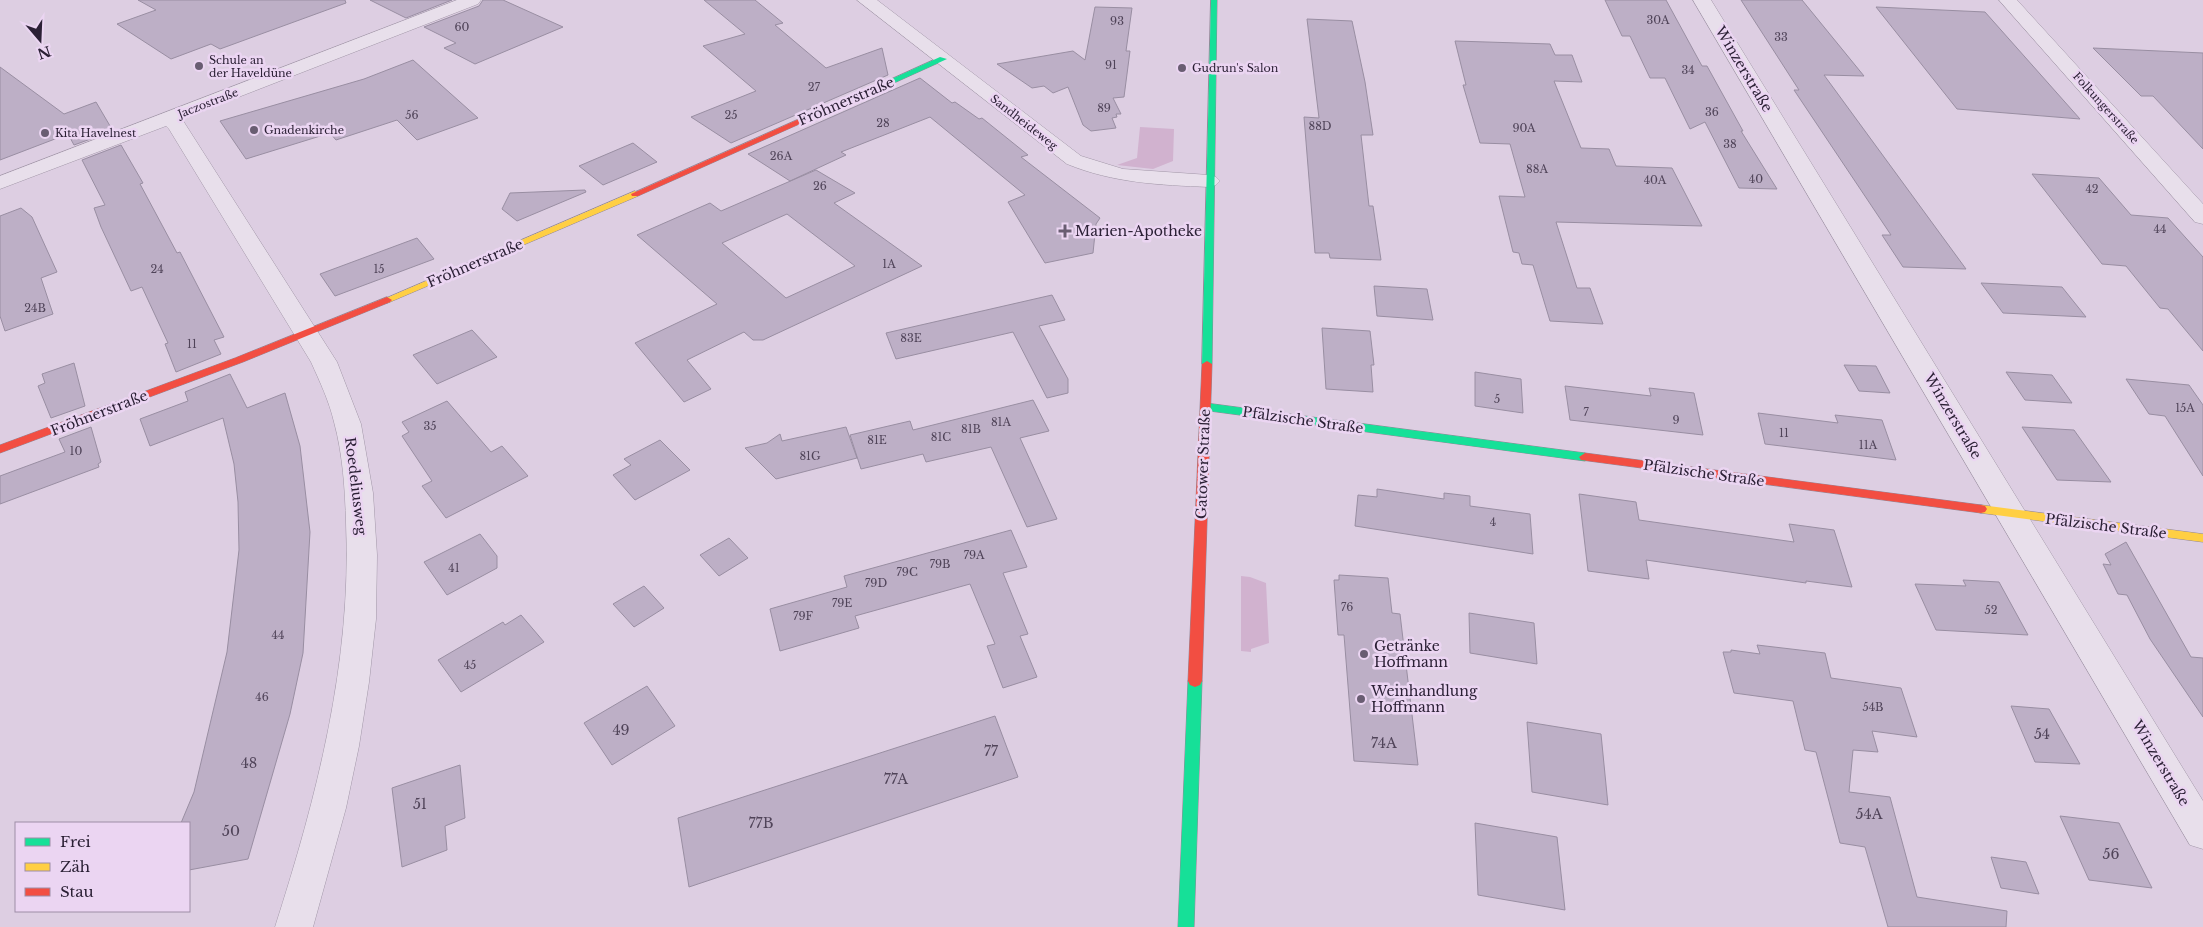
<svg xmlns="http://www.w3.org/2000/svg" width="2203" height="927" font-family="'Libre Baskerville',serif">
  <rect width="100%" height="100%" fill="#ddcee2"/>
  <path fill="#d1b2cf" d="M1140,127l34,2 -1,32 -20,8 -36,-4 20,-7z
    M1241,576l9,1 16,6 3,60 -18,6v3l-10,-1z"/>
  <path fill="#bdafc6" stroke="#998ea2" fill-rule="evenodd" d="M138,0h207l1,3 -126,46 -9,-5 -40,15 -54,-35 39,-14z
    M370,0h82l-46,18z
    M483,0h20l60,27 -88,37 -31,-16 12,-5 -32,-16 55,-21z
    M704,0h51l28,23 -8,2 51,43 56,-20 6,27 -157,68 -40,-26 65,-26 -53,-45 42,-12z
    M1605,0h61l36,66h5l36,65h-2l36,58 -38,-1 -34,-66 -15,7 -25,-51h-15l-20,-42h-8z
    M1741,0h61l62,76 -40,-1 142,194 -63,-2 -21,-32h9l-97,-145h5z
    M1095,7l37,1 -6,43h4l-6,46 -11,1 8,16h-5l1,3 -5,1 4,10 -25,3 -8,-6 -15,-38 -15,6 -9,-7 -12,2 -35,-24 76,-13 12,9z
    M1876,7l109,5 95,107 -123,-10z
    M1307,19l45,2 13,61 8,53h-12l8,71h4l8,54 -51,-2 -1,-5h-14l-11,-136 15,1z
    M1455,41l95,3 5,11h17l10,27 -28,-1 27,67 28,1 7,17 56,2 30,58 -146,-4 21,66h13l13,36 -53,-3 -17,-56 -11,-1 -3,-11 -6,-1 -14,-56 26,1 -15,-53 -30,-1 -17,-58h3z
    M2093,48l110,5v96l-50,-53h-12z
    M413,60l65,58 -61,22 -20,-20 -61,20 -6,-7 -84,26 -26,-38 144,-42z
    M0,67l64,47 32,-12 17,29 -39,14 -6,-11 -68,26z
    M920,78l32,25 3,-1 24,17 3,-1 46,37 -7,2 79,61 -4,6 -3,29 -48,10 -37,-61 17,-7 -95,-78 -89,35 5,3 -56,26 -42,-27z
    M633,143l24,19 -54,23 -24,-19z
    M121,145l22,38 -3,1 37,69 3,-1 44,85 -10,3 7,14 -45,18 -11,-28 3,-1 -26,-56 -11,4 -30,-64 -7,-19 11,-3 -23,-45z
    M816,170l39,23 -21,10 88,63 -159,74h-10l-9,-8 -57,28 24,29 -27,13 -49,-59 82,-39 -80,-69 73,-32 11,8zM787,214l68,52 -69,32 -64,-55z
    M2032,174l67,4 32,37 37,3 35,39v94l-35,-42 -8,-1 -34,-42 -24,-2z
    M585,190l1,2 -69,29 -15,-12 8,-16z
    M21,208l11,9 25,55 -16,6 12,36 -48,17 -5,-15v-100z
    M417,238l17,21 -99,37 -15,-22z
    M1981,283l81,4 24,30 -83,-4z
    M1374,286l53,3 6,31 -56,-4z
    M1052,295l13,25 -26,6 29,53v14l-21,5 -34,-66 -117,27 -10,-26z
    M1322,328l48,3 4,34h-3l2,27 -47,-3z
    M472,330l25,27 -60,27 -24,-29z
    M74,363l11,43 -34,12 -13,-32 7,-3 -3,-9z
    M1844,365l32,1 14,27 -31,-2z
    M1475,372l46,7 2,34 -48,-7z
    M2006,372l46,3 20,28 -47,-3z
    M230,374l17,34 38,-15 15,53 10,86 -7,121 -13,61 -42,145 -59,11v-47h-8l13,-31 33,-140 12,-102 -1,-48 -4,-38 -11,-46 -73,28 -10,-27 48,-18 -3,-9z
    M2126,379l63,6 14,20v71l-38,-60 -16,-2z
    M1565,386l86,10 -2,-8 45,5 9,42 -133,-15z
    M1033,400l16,31 -29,7 37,81 -30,8 -36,-80 -65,15 -3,-8 -62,15 -11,-34 60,-14 3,9z
    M447,401l44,51 11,-6 26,30 -82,42 -24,-32 10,-5 -30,-45 7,-4 -7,-10z
    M1758,413l80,10 -3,-8 47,5 14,40 -131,-16z
    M91,427l10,35 -3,2 1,3 -99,37v-28l65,-24 -6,-13z
    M846,427l11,31 -81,21 -31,-31 22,-5 13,-9 2,7z
    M2022,427l52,3 37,52 -54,-2z
    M660,440l30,30 -55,30 -22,-25 18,-10 -7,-6z
    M1377,489l67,10v-6l26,3v10l60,8 3,40 -178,-28 3,-31 19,2z
    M1579,494l57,8 3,18 155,22 -5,-18 45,6 18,57 -46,-6v2l-160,-23 3,19 -61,-8z
    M1011,530l16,37 -24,6 25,61 -8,2 17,41 -34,11 -16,-42 8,-2 -25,-60 -115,32 4,12 -79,23 -10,-42 77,-22 -3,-11z
    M480,534l17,22v12l-50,27 -23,-33z
    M729,538l19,20 -29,18 -19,-21z
    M2126,542l65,115 12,1v59l-53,-78 -23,-44 -9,-1 -15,-30 8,1 -6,-11z
    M1339,575l49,3 4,35 8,1 18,151 -64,-4 -10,-126h-6l-4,-55h5z
    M1963,580l36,2 29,53 -92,-5 -21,-46 51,2z
    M644,586l20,22 -30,19 -21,-23z
    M1469,613l65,10 3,41 -67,-11z
    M521,615l23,27 -83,50 -23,-32 65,-38 2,3z
    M1757,645l68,8 6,25 70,10 16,49 -45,-6 6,21 -25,-2 -4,42 41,5 27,100 90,14 -1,16h-118l-23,-80 -25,-4 -24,-91 -11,-2 -12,-49 -59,-8 -11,-41h8v-2l29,4z
    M647,686l28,40 -63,39 -28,-42z
    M2011,706l38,3 31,55 -45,-2z
    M995,716l23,61 -329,110 -11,-69z
    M1527,722l74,12 7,71 -76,-13z
    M460,765l5,53 -20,8 2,24 -45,17 -10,-79z
    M2060,816l59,7 33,65 -63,-8z
    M1475,823l82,14 8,73 -87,-15z
    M1991,857l35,5 13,32 -38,-6z"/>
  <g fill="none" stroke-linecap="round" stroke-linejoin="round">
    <defs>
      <path id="street" d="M457,0h24l-3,4 -296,115 155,243 24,62 12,69 4,62 -1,64 -7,63 -10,64 -13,62 -33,119h-38c42,-131 77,-265 71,-404 -1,-33 -3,-68 -12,-101 -5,-21 -14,-40 -23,-60l-142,-233 -3,-3 -166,63v-13z
        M857,0h20l204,156 42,13 86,6 7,2 4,4 -4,4 -7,2c-49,-2 -96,-4 -142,-23z
        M1693,0h18l492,801v48l-13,-4z
        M1999,0h18l186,204v20l-8,-2z"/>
      <path id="fast" d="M1211,0h6l-5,364 -5,3 -5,-3z
        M940,57l7,2 -106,48 -7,-2z
        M1206,403l379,50 6,4 -6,4 -383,-51 -1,-3z
        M1195,675l5,2 2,4 -8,246h-16l10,-246 2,-4z"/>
      <path id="slow" d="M635,191l4,3 -1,2 -248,106 -3,1 -5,-3z
        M1981,505l222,29v8l-222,-29 -4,-1 -2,-3 2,-3z"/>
      <path id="jam" d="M835,103l7,2 -204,91h-6l-1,-2z
        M387,297l5,3 -2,2 -147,60 -243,91v-8l235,-87z
        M1207,361l5,3 -10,317 -2,4 -5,2 -5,-2 -2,-4 14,-317z
        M1585,453l396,52 4,1 2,3 -2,3 -4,1 -400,-53 -2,-3z"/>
    </defs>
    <use href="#street" stroke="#a297a8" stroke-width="1"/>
    <use href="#fast" stroke="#928797" stroke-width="1"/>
    <use href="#slow" stroke="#928797" stroke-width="1"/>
    <use href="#jam" stroke="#928797" stroke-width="1"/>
    <use href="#street" fill="#e8dfeb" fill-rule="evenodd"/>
    <use href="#fast" fill="#16e098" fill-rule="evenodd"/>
    <use href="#slow" fill="#ffcf43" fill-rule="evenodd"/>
    <use href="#jam" fill="#f24e42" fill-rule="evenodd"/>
  </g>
  <g fill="#695d72" stroke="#ebd5f2" stroke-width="2">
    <circle cx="199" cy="66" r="5"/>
    <circle cx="1182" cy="68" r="5"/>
    <circle cx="254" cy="130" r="5"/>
    <circle cx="45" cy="133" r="5"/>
    <path d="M1062.5 223.5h5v5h5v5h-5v5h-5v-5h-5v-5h5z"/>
    <circle cx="1364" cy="654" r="5"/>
    <circle cx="1361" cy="699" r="5"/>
  </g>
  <g text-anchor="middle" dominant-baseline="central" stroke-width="5" stroke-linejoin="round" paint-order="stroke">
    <g font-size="11" fill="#504459">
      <text x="1658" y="20">30A</text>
      <text x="1117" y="21">93</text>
      <text x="462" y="27">60</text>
      <text x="1781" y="37">33</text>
      <text x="1111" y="65">91</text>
      <text x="1688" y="70">34</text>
      <text x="814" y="87">27</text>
      <text x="1104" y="108">89</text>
      <text x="1712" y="112">36</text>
      <text x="412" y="115">56</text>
      <text x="731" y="115">25</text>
      <text x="883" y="123">28</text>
      <text x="1320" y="126">88D</text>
      <text x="1524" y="128">90A</text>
      <text x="1730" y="144">38</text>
      <text x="781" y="156">26A</text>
      <text x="1537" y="169">88A</text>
      <text x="1756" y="179">40</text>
      <text x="1655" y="180">40A</text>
      <text x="820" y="186">26</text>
      <text x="2092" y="189">42</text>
      <text x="2160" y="229">44</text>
      <text x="889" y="264">1A</text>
      <text x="157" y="269">24</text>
      <text x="379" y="269">15</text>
      <text x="35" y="308">24B</text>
      <text x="911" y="338">83E</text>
      <text x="192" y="344">11</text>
      <text x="1497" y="399">5</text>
      <text x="2185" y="408">15A</text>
      <text x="1586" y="412">7</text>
      <text x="1676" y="420">9</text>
      <text x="1001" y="422">81A</text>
      <text x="430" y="426">35</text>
      <text x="971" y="429">81B</text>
      <text x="1784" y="433">11</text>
      <text x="941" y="437">81C</text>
      <text x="877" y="440">81E</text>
      <text x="1868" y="445">11A</text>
      <text x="76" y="451">10</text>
      <text x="810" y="456">81G</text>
      <text x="1493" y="522">4</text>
      <text x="974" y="555">79A</text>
      <text x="940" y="564">79B</text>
      <text x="454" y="568">41</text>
      <text x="907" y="572">79C</text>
      <text x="876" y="583">79D</text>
      <text x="842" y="603">79E</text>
      <text x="1347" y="607">76</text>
      <text x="1991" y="610">52</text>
      <text x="803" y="616">79F</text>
      <text x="278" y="635">44</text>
      <text x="470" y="665">45</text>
      <text x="262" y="697">46</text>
      <text x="1873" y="707">54B</text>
    </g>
    <g font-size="11" fill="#2b2035" stroke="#ebd5f2" text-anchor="start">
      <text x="209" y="60">Schule an<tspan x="209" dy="13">der Haveldüne</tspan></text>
      <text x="1192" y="68">Gudrun's Salon</text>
      <text x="264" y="130">Gnadenkirche</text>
      <text x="55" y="133">Kita Havelnest</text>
    </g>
    <g font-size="11" fill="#2b2035" stroke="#ebd5f2">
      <text transform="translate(208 103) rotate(-21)">Jaczostraße</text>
      <text transform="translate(2106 108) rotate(48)">Folkungerstraße</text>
      <text transform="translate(1024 122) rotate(38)">Sandheideweg</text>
    </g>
    <g font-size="14" fill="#2b2035" stroke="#ebd5f2">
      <text transform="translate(1744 69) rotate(59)">Winzerstraße</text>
      <text transform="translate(846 101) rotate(-23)">Fröhnerstraße</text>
      <text transform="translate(475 263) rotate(-23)">Fröhnerstraße</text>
      <text transform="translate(99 413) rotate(-21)">Fröhnerstraße</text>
      <text transform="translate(1953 416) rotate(59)">Winzerstraße</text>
      <text transform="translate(1303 420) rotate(8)">Pfälzische Straße</text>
      <text transform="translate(1203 464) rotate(-88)">Gatower Straße</text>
      <text transform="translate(1704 473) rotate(8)">Pfälzische Straße</text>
      <text transform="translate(356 486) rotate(83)">Roedeliusweg</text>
      <text transform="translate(2106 526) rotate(7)">Pfälzische Straße</text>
      <text transform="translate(2161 763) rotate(59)">Winzerstraße</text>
    </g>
    <g font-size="14" fill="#2b2035" stroke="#ebd5f2" text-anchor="start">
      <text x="1075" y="231">Marien-Apotheke</text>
      <text x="1374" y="646">Getränke<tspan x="1374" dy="16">Hoffmann</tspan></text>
      <text x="1371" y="691">Weinhandlung<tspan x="1371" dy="16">Hoffmann</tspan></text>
    </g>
    <g font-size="14" fill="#504459">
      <text x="621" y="730">49</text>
      <text x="2042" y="734">54</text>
      <text x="1384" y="743">74A</text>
      <text x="991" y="751">77</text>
      <text x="249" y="763">48</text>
      <text x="896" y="779">77A</text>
      <text x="420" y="804">51</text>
      <text x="1869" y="814">54A</text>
      <text x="761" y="823">77B</text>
      <text x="231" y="831">50</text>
      <text x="2111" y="854">56</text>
    </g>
  </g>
  <rect x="15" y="822" width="175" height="90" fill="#ebd5f2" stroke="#9e8da6"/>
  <rect x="25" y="838" width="25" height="8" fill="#16e098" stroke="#9e8da6"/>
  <text x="60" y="847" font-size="15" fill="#2b2035">Frei</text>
  <rect x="25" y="863" width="25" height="8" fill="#ffcf43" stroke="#9e8da6"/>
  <text x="60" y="872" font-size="15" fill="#2b2035">Zäh</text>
  <rect x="25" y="888" width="25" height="8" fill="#f24e42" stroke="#9e8da6"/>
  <text x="60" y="897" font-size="15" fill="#2b2035">Stau</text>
  <g transform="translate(40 40) rotate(161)" stroke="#ebd5f2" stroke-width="4" paint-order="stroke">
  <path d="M0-4L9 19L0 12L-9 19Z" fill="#2b2035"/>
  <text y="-8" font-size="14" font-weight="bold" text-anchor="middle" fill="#2b2035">N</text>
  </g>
</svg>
